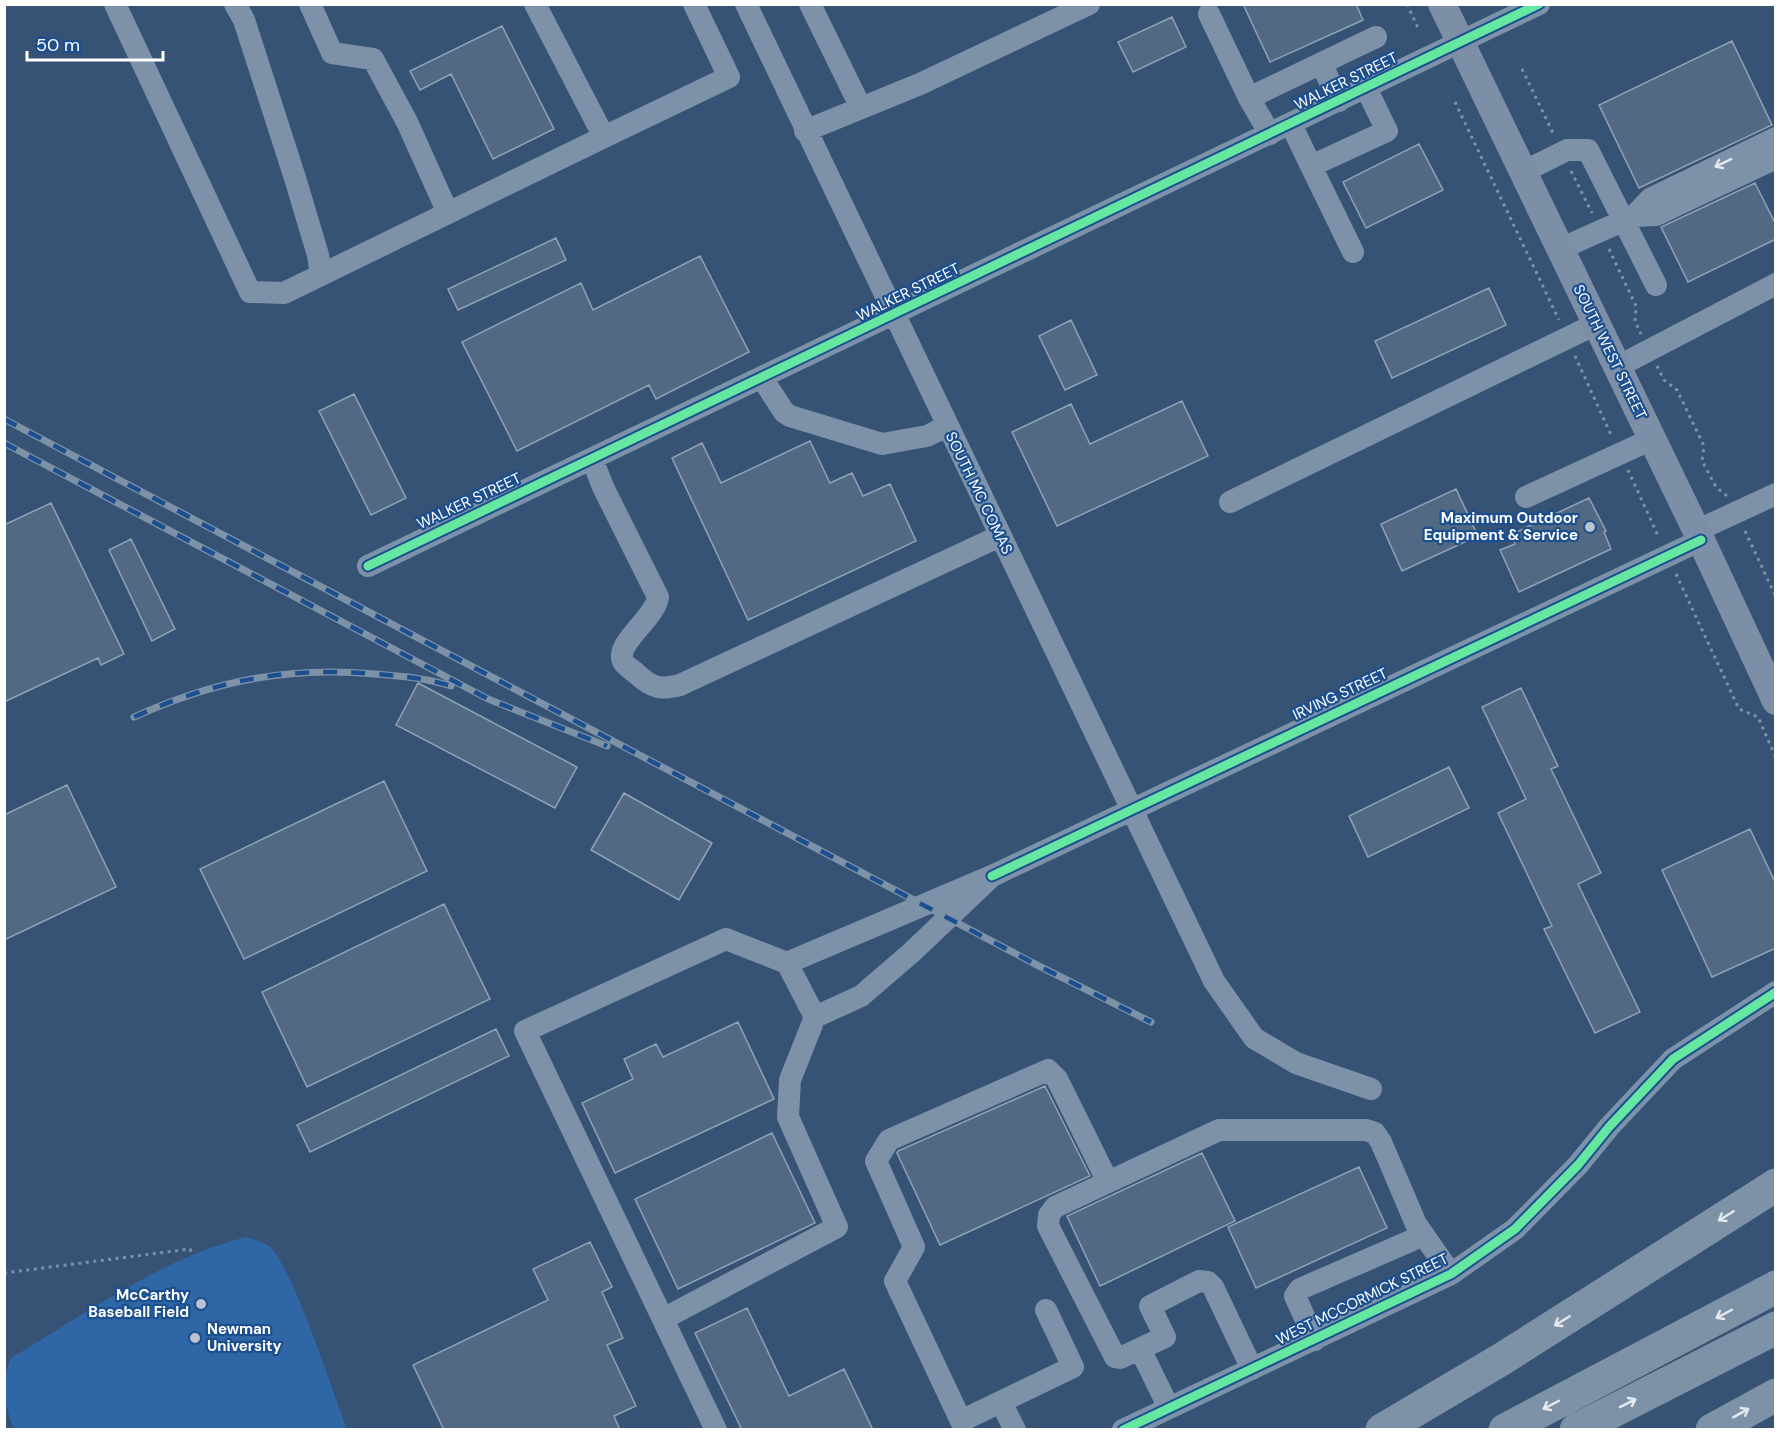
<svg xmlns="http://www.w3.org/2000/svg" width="1780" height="1434" font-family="'DM Sans',sans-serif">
  <rect width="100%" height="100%" fill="#365274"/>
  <path fill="#2f66a5" d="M247,1237c6,3 16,5 22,9 23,19 65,149 78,183h-333c-10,-24 -14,-46 -3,-71 71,-42 156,-103 236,-121z"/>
  <path fill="#526984" stroke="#92a2b6" stroke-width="1.5" d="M1243,4h113l7,16 -93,42z
    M1172,17l14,30 -53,25 -15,-30z
    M502,26l52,103 -61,30 -42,-85 -31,16 -10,-19z
    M1732,41l40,84 -133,63 -40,-83z
    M1419,144l24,46 -77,38 -23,-46z
    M1755,183l21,42v14l-88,43 -27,-55z
    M556,238l10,22 -108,50 -10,-21z
    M700,256l49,96 -93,47 -7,-14 -132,66 -55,-109 119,-59 12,27z
    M1489,288l17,37 -114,53 -17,-37z
    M1071,320l26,55 -32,15 -26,-54z
    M354,394l52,104 -35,17 -52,-104z
    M1182,401l26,55 -151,70 -45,-94 59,-28 19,40z
    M810,441l20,42 22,-10 11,23 27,-12 26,57 -168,79 -76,-162 30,-15 19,40z
    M1456,489l22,47 -76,35 -21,-47z
    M1589,498l17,33 -2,1 7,17 -92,43 -19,-42 15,-6 -5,-9z
    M51,503l73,151 -23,11 -3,-7 -94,44v-177z
    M131,539l44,90 -23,12 -43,-91z
    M418,683l159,84 -22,41 -159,-83z
    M1521,688l37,78 -7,3 50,104 -23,11 62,128 -45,21 -51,-104 8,-3 -54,-113 28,-14 -44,-92z
    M1449,767l20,41 -101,49 -19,-41z
    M384,781l43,90 -183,88 -44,-90z
    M67,785l49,102 -112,53v-125z
    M624,793l88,50 -33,57 -88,-50z
    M1750,829l26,55v64l-64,29 -50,-107z
    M444,904l46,95 -183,88 -45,-95z
    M738,1022l36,77 -159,74 -33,-70 51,-24 -9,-20 32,-15 7,13z
    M496,1029l13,27 -199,96 -13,-27z
    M1045,1086l45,90 -150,69 -43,-92 1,-2z
    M772,1133l43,90 -137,66 -43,-90z
    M1202,1153l33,68 -135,65 -33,-70z
    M1359,1167l28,61 -131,60 -28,-61z
    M590,1242l22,45 -10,5 21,46 -16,7 29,61 -22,10 6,14h-176l-31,-65 135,-65 -15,-31z
    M747,1308l42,88 55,-27 29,61h-131l-47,-97z"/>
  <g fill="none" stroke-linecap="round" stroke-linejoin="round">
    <path stroke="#7d92a8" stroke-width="3" stroke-dasharray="3 4.5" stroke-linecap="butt" d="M1407,4l11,24
      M1522,69l32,66
      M1455,102l104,218
      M1571,171l21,42
      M1609,249l27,57 -1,15 6,13
      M1575,356l37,81
      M1657,366l7,14 13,10 27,56 -2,15 14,26 11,9
      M1628,470l31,68
      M1745,531l31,66
      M1676,574l63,135 19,8 18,41
      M4,1273l186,-24 3,7"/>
    <path stroke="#7d92a8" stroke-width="22" d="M115,4l135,288 34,1 320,-156
      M235,4l9,16 51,158 23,77 3,20
      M310,4l22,49 41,6 34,63 41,91
      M535,4l69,133 125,-60 -35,-73
      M746,4l468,977 40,57 42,25 75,26
      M810,4l51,104
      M1209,14l40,84 127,-61
      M1322,65l17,36
      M1249,98l21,36
      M1291,124l20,42 76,-35 -21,-43
      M805,131l115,-47 169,-80
      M1311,166l42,86
      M1523,172l44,-22h21l68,135
      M1634,216l16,-17 126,-61
      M1560,249l74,-33 22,-1 120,-57
      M1617,367l159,-83
      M762,378l22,34 6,4 92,28 45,-8 20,-10
      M592,459l11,28 55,110c-2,21 -46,48 -34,66 3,4 10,8 14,12 14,13 23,15 42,10l320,-149
      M1526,497l126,-58
      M1230,502l366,-178
      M1696,531l80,-37
      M368,566l1171,-562
      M992,876l709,-336
      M1046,1310l27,57 -112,54 -66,-140 19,-34 -38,-86 13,-21 159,-70 9,9 51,103
      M663,1319l174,-92 -49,-110 2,-37 25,-63
      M1315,1340l-20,-44 5,-7 124,-54
      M1140,1349l29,59
      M1252,1369l-39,-82 -5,-5 -9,-1 -49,25 15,31 -45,21 -5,-1 -67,-131 1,-11 6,-8 164,-77h147l9,3 6,9 35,82 35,50
      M1001,1402l14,28
      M716,1430l-191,-399 201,-92 61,24 28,54 46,-21 50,-43 81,-77 -205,87
      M1123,1430l328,-156 64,-45 63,-64 31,-38 64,-68 103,-67"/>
    <path stroke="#7d8ea7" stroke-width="28" d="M1442,4l259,536 75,161"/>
    <path stroke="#7e92a7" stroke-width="33" d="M1382,1430l120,-71 274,-174
      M1505,1430l271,-143
      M1576,1430l200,-102
      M1712,1430l64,-35"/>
    <defs>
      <path id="rail" d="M4,419l1029,544 118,59
        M4,443l484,256 119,47
        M134,717c80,-36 153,-51 241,-43 26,2 51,4 76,12"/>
    </defs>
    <use href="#rail" stroke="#7e92a7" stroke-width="7"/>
    <use href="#rail" stroke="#1b4f8f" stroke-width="4.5" stroke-dasharray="14" stroke-linecap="butt"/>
    <defs>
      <path id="cycleway" d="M368,566l1171,-562
        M992,876l709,-336
        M1123,1430l328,-156 64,-45 63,-64 31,-38 64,-68 103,-67"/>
    </defs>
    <use href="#cycleway" stroke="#1b4f8f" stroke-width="13"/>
    <use href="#cycleway" stroke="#66e7a1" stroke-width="9"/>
  </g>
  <defs><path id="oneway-shaft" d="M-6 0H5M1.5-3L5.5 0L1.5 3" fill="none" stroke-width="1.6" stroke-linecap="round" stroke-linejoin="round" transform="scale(1.5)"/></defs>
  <use stroke="#e5e9ee" href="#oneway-shaft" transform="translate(1723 163) rotate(154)"/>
  <g stroke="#e5e9ed">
    <use href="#oneway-shaft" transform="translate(1726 1216) rotate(148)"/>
    <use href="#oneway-shaft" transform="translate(1724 1314) rotate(152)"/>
    <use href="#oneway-shaft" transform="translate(1562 1321) rotate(148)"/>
    <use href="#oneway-shaft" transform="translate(1628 1403) rotate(-27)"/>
    <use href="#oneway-shaft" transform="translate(1551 1405) rotate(152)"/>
    <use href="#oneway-shaft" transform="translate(1741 1413) rotate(-29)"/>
  </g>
  <g fill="#b9c2ce" stroke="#1b4f8f" stroke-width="2">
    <circle cx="1590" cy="527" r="6"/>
    <circle cx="201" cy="1304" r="6"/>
    <circle cx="195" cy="1338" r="6"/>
  </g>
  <g text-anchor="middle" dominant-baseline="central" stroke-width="4.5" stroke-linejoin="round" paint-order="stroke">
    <g font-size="15" fill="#fff" stroke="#1b4f8f">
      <text transform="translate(1346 81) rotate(-26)">WALKER STREET</text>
      <text transform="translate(908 292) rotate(-26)">WALKER STREET</text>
      <text transform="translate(1610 352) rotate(64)">SOUTH WEST STREET</text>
      <text transform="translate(979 493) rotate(64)">SOUTH MC COMAS</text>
      <text transform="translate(469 501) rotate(-25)">WALKER STREET</text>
      <text transform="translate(1340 694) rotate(-25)">IRVING STREET</text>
      <text transform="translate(1362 1299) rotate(-26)">WEST MCCORMICK STREET</text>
    </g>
    <g font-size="15" font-weight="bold" fill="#fff" stroke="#1b4f8f" text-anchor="end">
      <text x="1578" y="518">Maximum Outdoor<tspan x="1578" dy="17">Equipment &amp; Service</tspan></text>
      <text x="189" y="1295">McCarthy<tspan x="189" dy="17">Baseball Field</tspan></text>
      <text x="207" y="1329" text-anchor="start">Newman<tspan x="207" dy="17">University</tspan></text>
    </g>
  </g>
  <rect width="1780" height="1434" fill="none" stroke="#ffffff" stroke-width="12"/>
  <path d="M27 51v9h136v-9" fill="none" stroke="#ffffff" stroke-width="3"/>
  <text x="36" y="51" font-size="18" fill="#ffffff" stroke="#1b4f8f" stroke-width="4.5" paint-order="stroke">50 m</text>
</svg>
